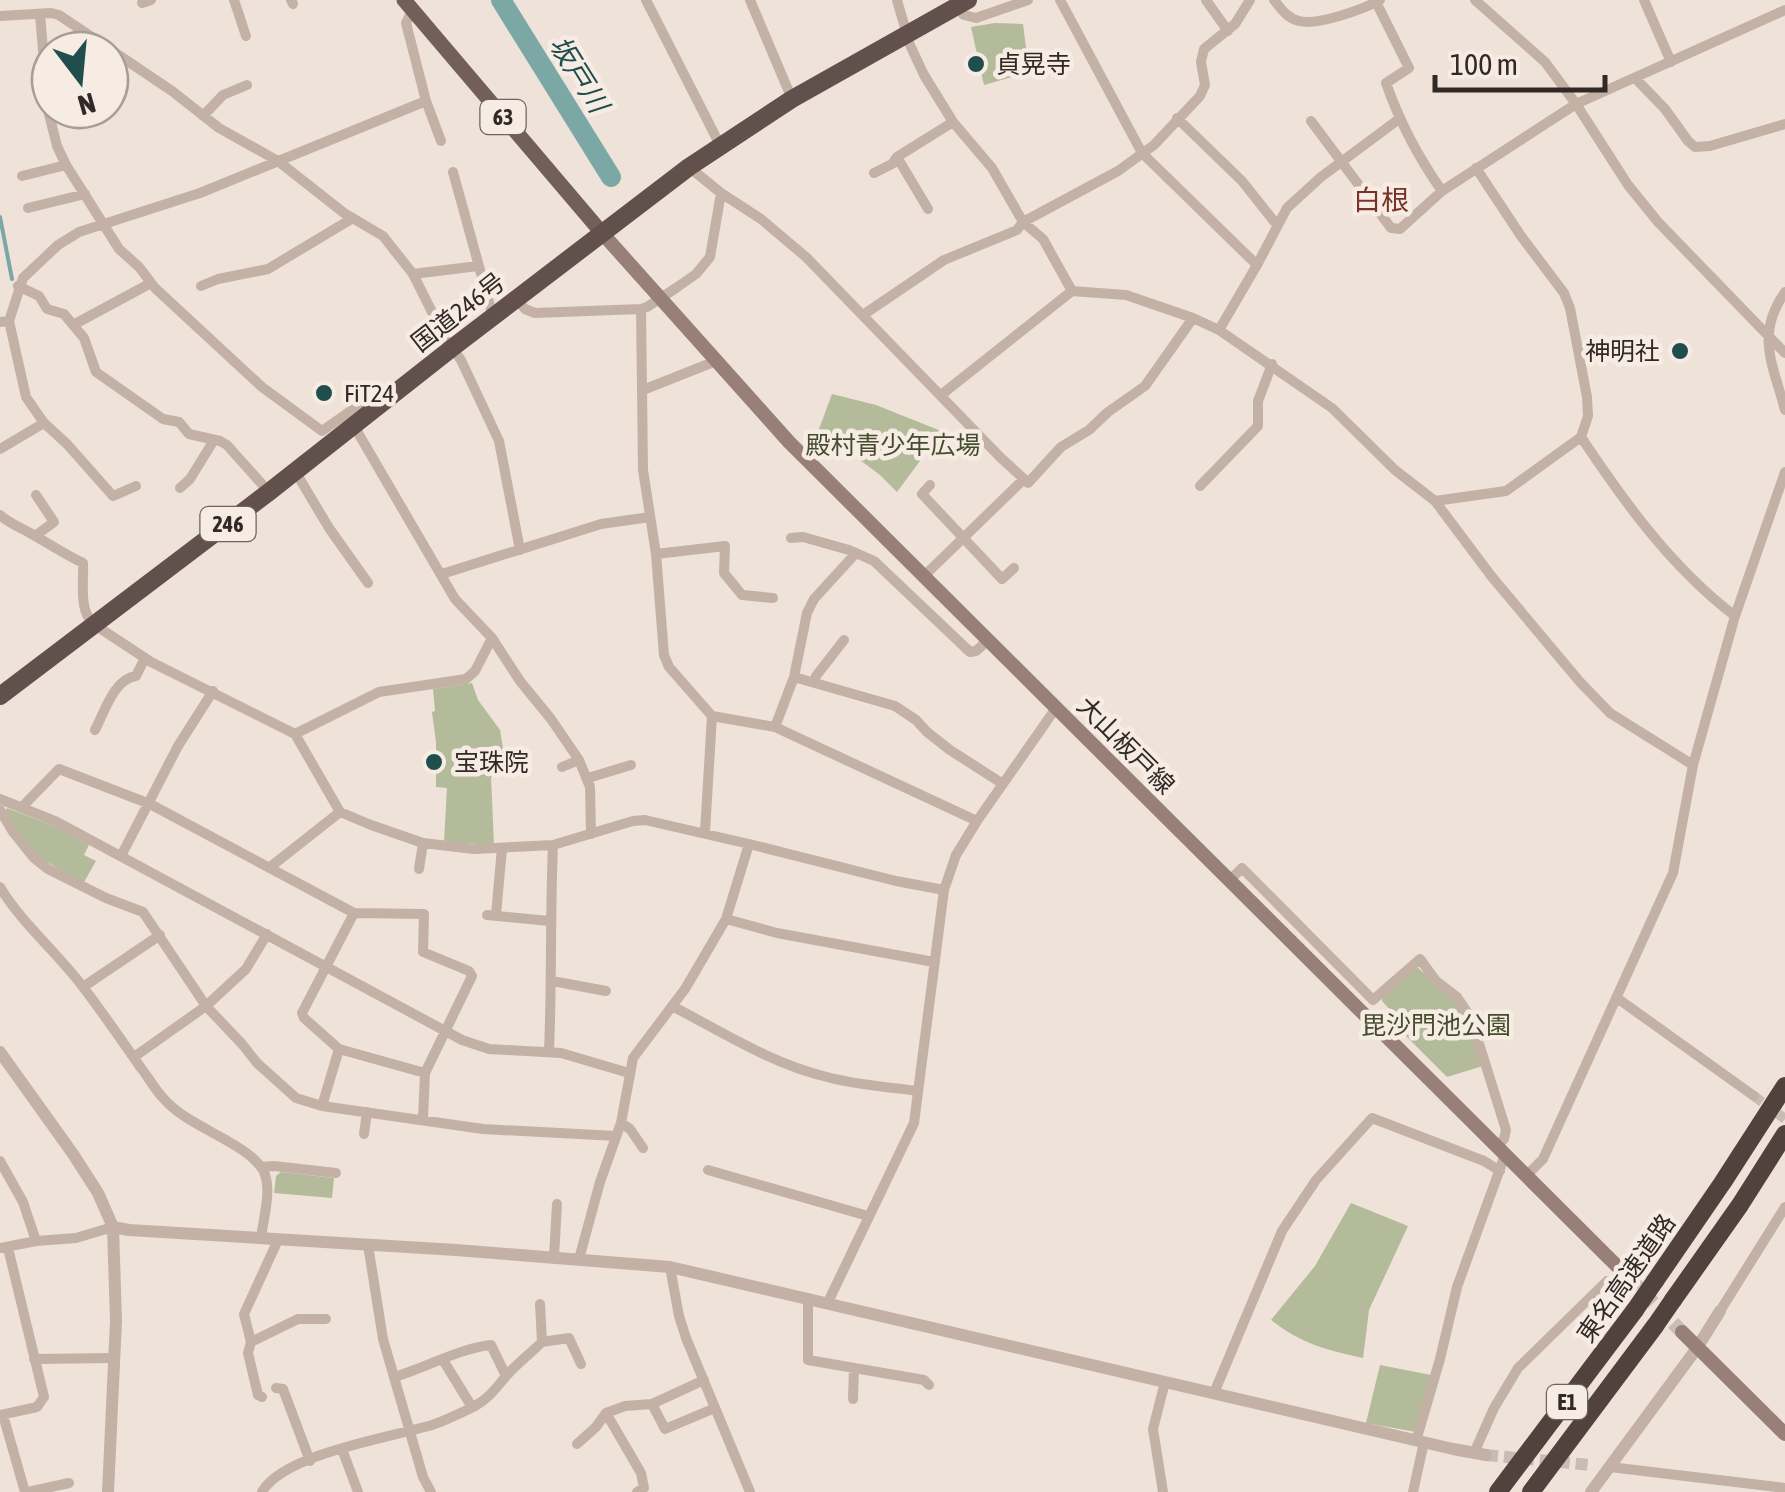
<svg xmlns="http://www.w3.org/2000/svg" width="1785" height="1492" font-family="'Asap Condensed','Noto Sans JP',sans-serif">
  <rect width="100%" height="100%" fill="#eee2d9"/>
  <path fill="#b3bb9a" d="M995,23l28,1 6,48 -45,13 -13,-58z
    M832,394l44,11 70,28 -18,17 -31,42 -17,-17 -61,-46z
    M472,683l6,17 22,30 7,42 -16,5 3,68 -50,-3 3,-54 -11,-1v-45l-4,-30 3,-1 -2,-22z
    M7,808l52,20 30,17 -5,10 12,6 -13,23 -47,-29 -32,-43z
    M1417,967l36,32 16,20 14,47 -36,11 -60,-60 5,-5 -10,-11v-5z
    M281,1172l53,6 -2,20 -58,-5 2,-17z
    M1351,1203l57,23 -39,84 -6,48c-37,-8 -61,-14 -92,-38l44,-54z
    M1380,1365l51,10 -15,57 -50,-9z"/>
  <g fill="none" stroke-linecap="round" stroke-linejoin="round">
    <path stroke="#7ba8a5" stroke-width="4" d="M0,217l12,62"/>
    <path stroke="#7ba8a5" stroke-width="20" d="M501,0l110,177"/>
    <path stroke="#c8bdb5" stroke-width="10" stroke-dasharray="10 5" stroke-linecap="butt" d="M1754,1096l31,23"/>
    <path stroke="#c8bdb5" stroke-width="12" stroke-dasharray="12 6" stroke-linecap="butt" d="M1486,1455l104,10"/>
    <path stroke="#c8bdb5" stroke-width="14" stroke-dasharray="14 7" stroke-linecap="butt" d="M1629,1278l53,54"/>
    <path stroke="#c4b1a6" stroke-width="10" d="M234,0l12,36
      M291,0l2,4
      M646,0l74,145
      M750,0l42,99
      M897,0l13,45 14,30 29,47 39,46 31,54 20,17 29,52 54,4 67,23 26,12 113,78 63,62 40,31 57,76 88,105 30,31 83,52
      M1060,0l82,153 115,112
      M1206,0l22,31
      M1274,0c7,9 13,18 25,21 18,5 65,-12 81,-21
      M1475,0l70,62 31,42 52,81 30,37 127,131
      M1644,0l27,62
      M1376,2l33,66 -23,15c14,40 32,74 56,108
      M142,3l9,-3
      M956,7l8,8 12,3 52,-18
      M40,14l8,96 9,36 9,19 53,84 20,18 16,21 107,99 60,44 37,-26 6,-1 7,7
      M0,16l51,-3 8,2 113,76 47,37 59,33 66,52 39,23 30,38 33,66 15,20 38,81 21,109
      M1636,79l29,30 23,32 7,6 15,-1 75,-22
      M426,101l15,40
      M203,116l20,-21 24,-10
      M1177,118l65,63 35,44
      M1311,121l80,107 9,1 42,-38 134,-87 209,-94
      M897,157l31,52
      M689,167l32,26 40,26 45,38 194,200 24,22
      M453,172l40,145
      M874,173l18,-9 5,-7 56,-35
      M22,176l44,-11
      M28,208l57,-14
      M413,274l65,-8
      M18,286l21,10 8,13 17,5 20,24 12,34 67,47 16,3 10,12 31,7 7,4 42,47
      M201,286l17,-7 50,-10 85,-51
      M1785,292c-30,43 -12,72 0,118
      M516,299l9,10 10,4 106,-4 6,-2 29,-19 20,-14 14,-17 11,-64
      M641,309l2,161 13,84 8,101 5,12 43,49 -7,116
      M863,315l81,-55 73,-30 6,-8 95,-51 36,-26 46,-49 5,-11 -4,-23 3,-13 31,-25 15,-24
      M9,321l17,76 18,26 23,21 46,52 23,-10
      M0,322l9,-1 14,-43 35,-33 21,-13 121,-39 226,-92 -20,-78 7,-14
      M73,325l78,-42
      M1219,330l38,-65 30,-57 34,-31 78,-58
      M643,390l73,-29
      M941,395l131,-104
      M354,426l101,173 37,39 28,43 31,38 28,41 11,27 1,47
      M1581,437c44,66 90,130 154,179
      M0,449l44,-26
      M295,471l34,57 39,55
      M930,485l-8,9 80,85 12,-11
      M1200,486l58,-60v-25l14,-37
      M180,488l10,-9 24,-39
      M1435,501l71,-10 75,-54 7,-21 -1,-19 -17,-89 -6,-15 -43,-57 -45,-68
      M0,515c9,8 19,12 30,18 18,10 34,21 53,30 1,20 -5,49 12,62l56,37 144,72 45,78 31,13 52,18 51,6 79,-4 80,-24 12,-1 104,24 -23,75 -41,70 -52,69 -12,65 -21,59 -21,77
      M35,536l19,-14 -18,-27
      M791,538l12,-1 46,13 25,11 96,91 6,-1 12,-11
      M656,554l69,-8 -1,27 18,22 31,3
      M442,574l159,-50 49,-7
      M924,576l100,-97 4,4 33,-36 28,-17 19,-18 37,-26 48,-68
      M794,677l101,29 21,14 11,12 23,18 53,34
      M814,682l2,-6 28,-36
      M712,716l63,11 202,94
      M775,727l19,-50 13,-64 7,-14 42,-46
      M95,730c10,-19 19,-51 41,-54l9,-18
      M295,734l84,-42 87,-13 9,-8 17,-33
      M562,767l17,-7
      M588,778l43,-13
      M0,799l57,23 405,218 27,9 72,4 68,20
      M22,807l37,-38 91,35 204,109 70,1 -1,38 46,19 3,5 -47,97 -2,46
      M0,810l13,22 20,25 15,12 58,29 37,14 63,94 36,38 15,19 39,35 26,8 161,23 133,7
      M749,844l147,37 48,9
      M121,856l57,-110 35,-55
      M269,868l71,-56
      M419,869l4,-26
      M1230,880l12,-12 131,132 47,-41 16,22 21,16 14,21 35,112 -2,9 -7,8
      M0,887c22,37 57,65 83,100 20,26 39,54 58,81 8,10 14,22 23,31 25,29 81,42 99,71 10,18 0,49 -2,68
      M354,913l-52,100 2,5 35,31 86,24
      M487,915l62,6
      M496,915l6,-67
      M726,919l51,14 157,29
      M552,981l54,10
      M83,987l77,-52
      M1617,998l137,98
      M672,1006c50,26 100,58 155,71 29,8 61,10 91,14
      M549,1051c3,-69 1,-137 4,-206
      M134,1057l72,-51 40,-37 21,-35
      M322,1106l17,-57
      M621,1123l9,6 13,19
      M364,1134l3,-22
      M0,1161l23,41 13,39
      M261,1167l13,-1 62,7
      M708,1170l160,46
      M1526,1176l17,-17 130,-286 20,-108 42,-149 50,-144
      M278,1240l-34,74 7,28 47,-23h28
      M368,1245l15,94 40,138 8,15
      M0,1248l36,-7 40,-3 37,-11
      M554,1257l3,-53
      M670,1267l9,49 7,22 64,154
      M808,1298v62l116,20 5,5
      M828,1302l86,-179 30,-233 12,-35 21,-34 79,-113
      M1720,1311l65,-104
      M251,1342l-3,11 10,42 4,2
      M542,1342l27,-4 12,26
      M34,1359l80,-1
      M443,1360l29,47
      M394,1377c31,-9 66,-29 97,-32l15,31
      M276,1388l7,1 27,72
      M1214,1393l68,-162 34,-51 56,-62 112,43 16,10
      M853,1399l1,-31
      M652,1404l13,25 50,-21
      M606,1413l35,60 3,15 -7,4
      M0,1415l37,-8 7,-10 -36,-149
      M3,1415l22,77
      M1416,1441l24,-82 17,-72 48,-132
      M577,1444l19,-17 10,-14 19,-7 27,-2 52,-24
      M342,1449l16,43
      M1474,1453l20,-45 24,-40 89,-87
      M1610,1467l175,21
      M28,1492l41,-9
      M262,1492c21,-38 129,-55 170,-67 15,-5 29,-12 43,-19 15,-8 22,-20 33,-32 10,-11 23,-21 34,-32l-2,-38
      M1163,1492l-10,-63 12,-47
      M1413,1492l11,-50"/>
    <path stroke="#c4b1a6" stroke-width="12" d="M0,1052l73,102 25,39 15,34 3,94 -8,171
      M113,1227l16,3 327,20 214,17 783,182 33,6
      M1591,1492l106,-144 23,-37"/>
    <path stroke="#988078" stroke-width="14" d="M602,233l187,209 840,836
      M1682,1332l103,102"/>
    <path stroke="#725f59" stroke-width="15" d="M404,0l198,233"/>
    <path stroke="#62504c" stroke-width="18" d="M0,696l269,-204 183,-144 237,-181 103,-68 176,-99"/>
    <path stroke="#51423e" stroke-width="18" d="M1655,1281l68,-99 62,-96
      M1673,1300l67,-95 45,-71
      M1498,1492l137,-182
      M1531,1492l124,-166"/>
    <path stroke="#51423e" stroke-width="18" d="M1635,1310l20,-29
      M1655,1326l18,-26"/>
  </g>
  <g fill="#204e4d" stroke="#f6ece4" stroke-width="4">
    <circle cx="976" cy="64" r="10"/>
    <circle cx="1680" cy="351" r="10"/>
    <circle cx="324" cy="393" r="10"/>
    <circle cx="434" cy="762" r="10"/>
  </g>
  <g text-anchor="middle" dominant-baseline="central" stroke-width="9" stroke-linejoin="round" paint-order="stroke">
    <g fill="#f6ece4" stroke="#6c645f" stroke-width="2.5">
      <rect x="480.5" y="100" width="45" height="34" rx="8"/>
      <rect x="200.5" y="507" width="55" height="34" rx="8"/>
      <rect x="1547" y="1385" width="40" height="34" rx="8"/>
    </g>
    <g font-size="22" font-weight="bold" fill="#312926">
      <text x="503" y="117">63</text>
      <text x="228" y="524">246</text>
      <text x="1567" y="1402">E1</text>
    </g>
    <g font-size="25" fill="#312926" stroke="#f6ece4" text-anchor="start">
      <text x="996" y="64">貞晃寺</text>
      <text x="1660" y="351" text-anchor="end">神明社</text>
      <text x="344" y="393">FiT24</text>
      <text x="454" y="762">宝珠院</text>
    </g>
    <g font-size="25" fill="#312926" stroke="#f6ece4">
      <text transform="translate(458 312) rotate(-38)">国道246号</text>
      <text transform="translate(1126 745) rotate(45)">大山板戸線</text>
      <text transform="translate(1626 1278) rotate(-55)">東名高速道路</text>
    </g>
    <g font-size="25" fill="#444d2d" stroke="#f6ece4">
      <text x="893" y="445">殿村青少年広場</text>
      <text x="1436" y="1025">毘沙門池公園</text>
    </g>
    <g font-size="28" font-style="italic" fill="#204e4d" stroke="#f6ece4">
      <text transform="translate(579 74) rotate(58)">坂戸川</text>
    </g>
    <g font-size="28" fill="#783328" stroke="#f6ece4">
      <text x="1381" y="200">白根</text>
    </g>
  </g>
  <g transform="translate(80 80) rotate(164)"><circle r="48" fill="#f6ece4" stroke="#a79e98" stroke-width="2.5"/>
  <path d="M0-8L18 38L0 25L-18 38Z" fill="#204e4d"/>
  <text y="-15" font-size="28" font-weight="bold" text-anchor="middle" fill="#312926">N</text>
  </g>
  <path d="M1435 75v15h170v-15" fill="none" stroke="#312926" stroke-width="5"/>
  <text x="1450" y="75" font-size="30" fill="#312926" stroke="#f6ece4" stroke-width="8" paint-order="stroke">100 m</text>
</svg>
